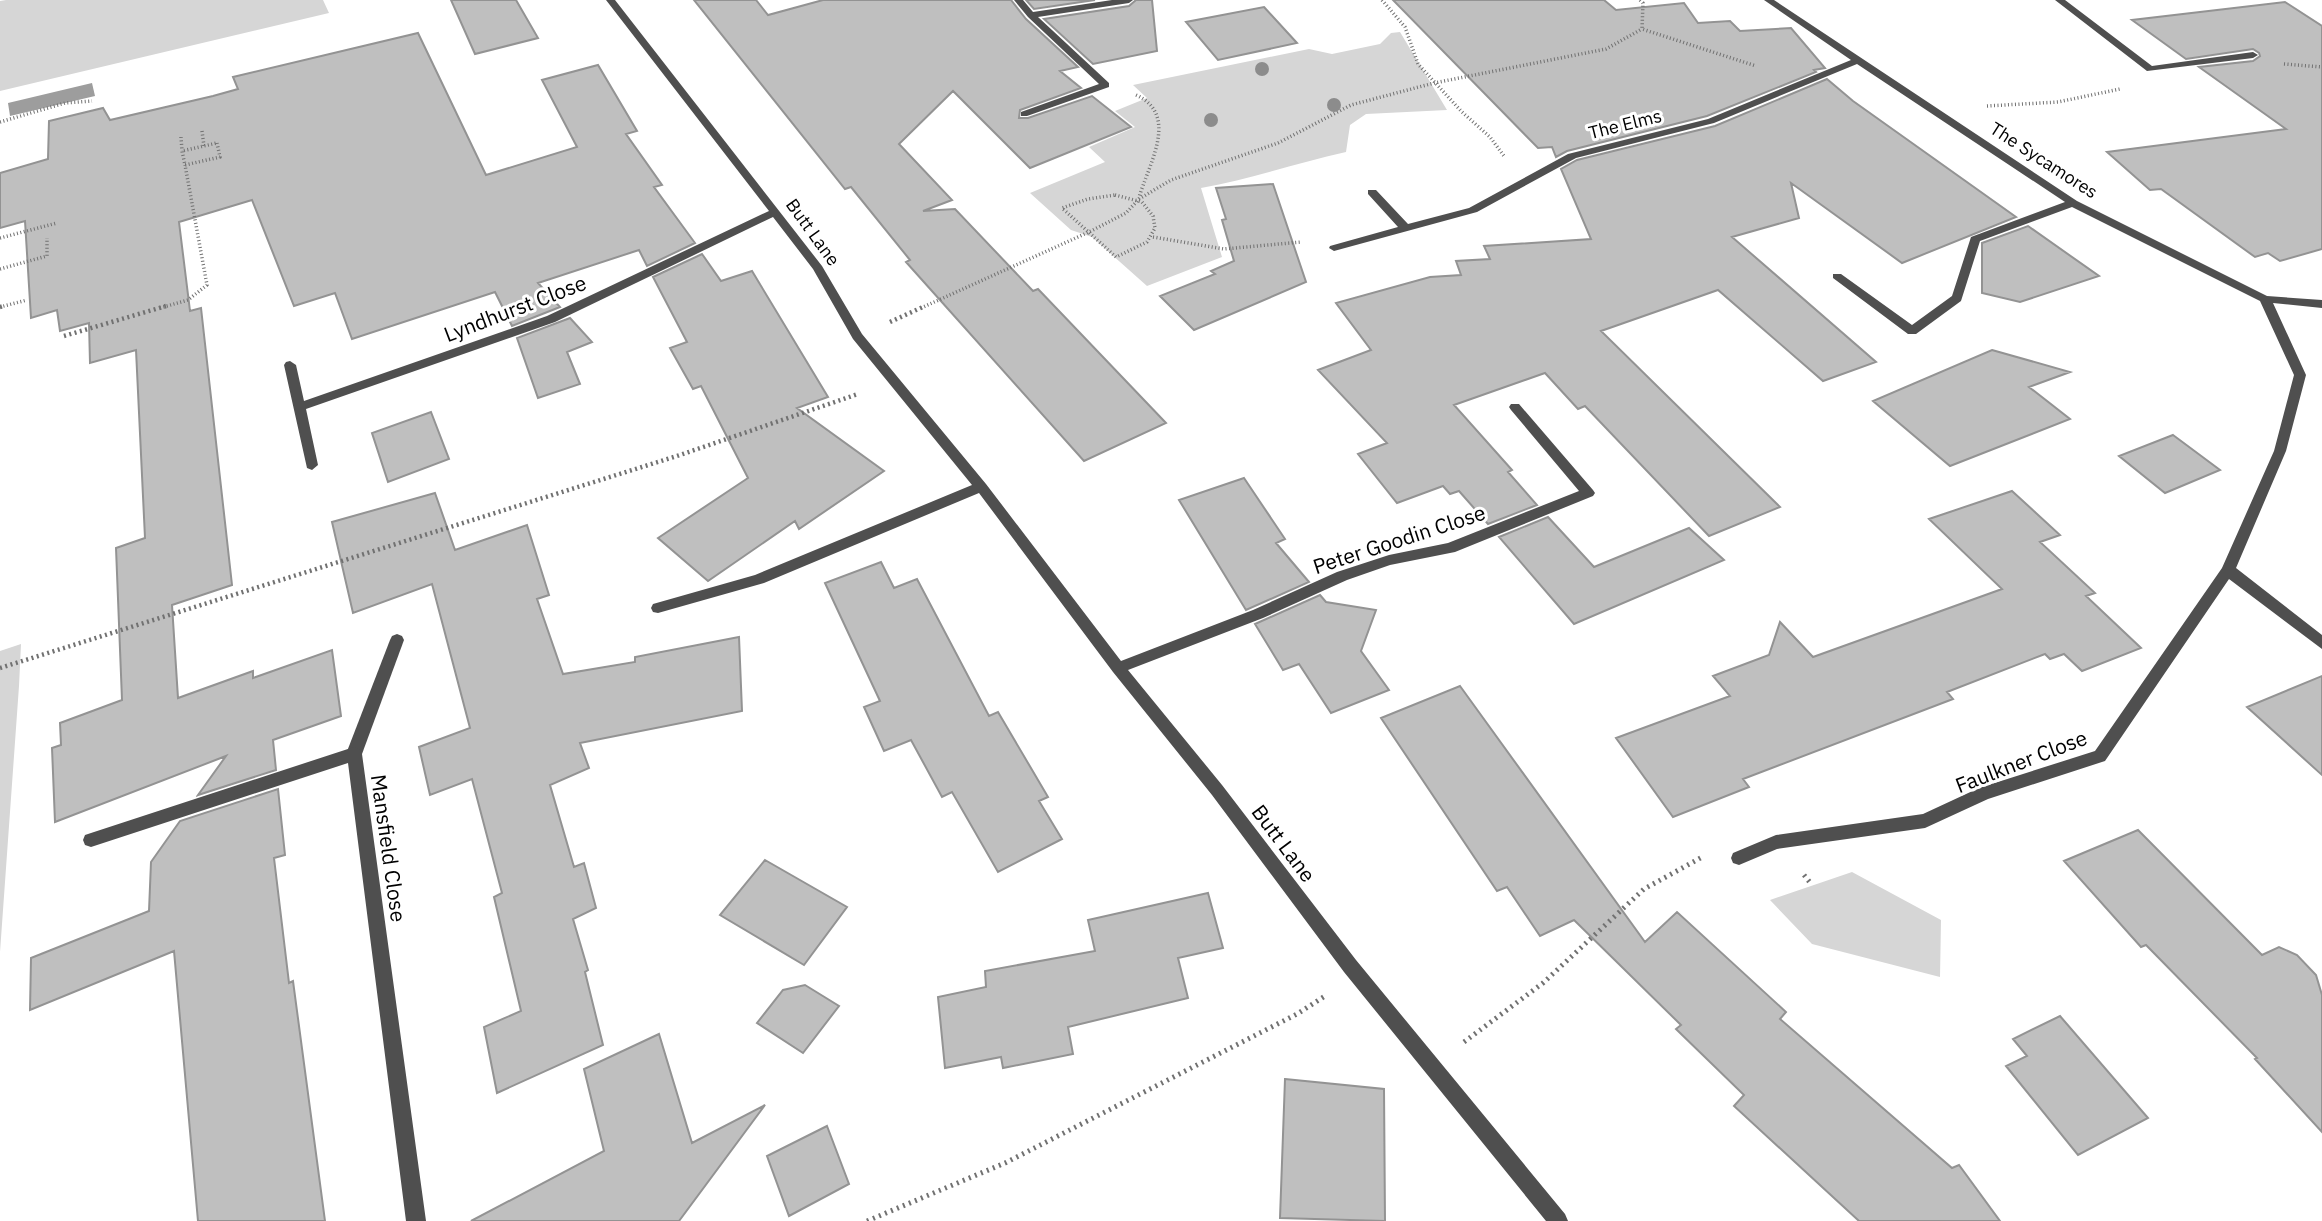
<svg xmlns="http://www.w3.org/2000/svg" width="2322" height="1221" font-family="'IBM Plex Sans',sans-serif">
  <rect width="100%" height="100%" fill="#fff"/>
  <path fill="#d6d6d6" d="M6,0h317l6,13 -329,78v-90z
    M1400,32l47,78 -81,4 -16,11 -4,27c-49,11 -96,27 -145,36l21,69 -75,29 -55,-49 -21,-7 -41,-37 75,-31 -16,-15 46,-20 -20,-16 32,-13 -14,-13 176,-36 23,5 48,-10 11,-11z
    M21,644l-2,42 -19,266v-301z
    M1852,872l89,48 -1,57 -128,-33 -42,-44z"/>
  <path fill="#9d9d9d" d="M92,83l3,13 -85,20 -2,-13z"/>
  <path fill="#bfbfbf" stroke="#939393" stroke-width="2" d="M451,0h65l22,38 -63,16z
    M694,0h62l12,15 55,-15h188l15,19 52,48 -18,4 21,17 -61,22 -1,8h9l64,-22 39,31 -101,41 -77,-77 -54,53 53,56 -29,11 32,-2 78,82 5,-2 128,134 -82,38 -178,-199 4,-2 -59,-73 -6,2z
    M1026,0h69l-61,9z
    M1136,0h16l5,51 -64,13 -49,-45 85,-13z
    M1393,0h211l12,10 68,-7 14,20 32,-2 10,10 51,-3 34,40 -11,2 2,2 -109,44 -140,35 -11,6 -4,-10 -14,1z
    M2285,2l37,24v223l-42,12 -12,-8 -13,4 -94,-68 -11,1 -43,-38 179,-23 -87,-62 54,-6 7,-5 -1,-3 -6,-4 -67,10 -54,-39z
    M1264,7l33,36 -79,17 -32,-38z
    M418,33l68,142 91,-28 -35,-67 56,-15 39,66 -11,3 36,51 -8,2 41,56 -48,23 -8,-16 -101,33 22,24 -48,19 -17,-34 -143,47 -17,-46 -41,13 -42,-106 -73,22 11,89 11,-3 31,277 -60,20 6,93 75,-27v7l79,-28 9,66 -68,24 3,30 -78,25 28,-39 -171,66 -3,-74 9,-3 -1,-22 62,-23 -6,-152 29,-10 -9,-188 -46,13 -1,-40 -29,8 -3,-21 -26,8 -6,-97 -25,7v-55l48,-14 1,-38 54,-13 7,12 103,-24 25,-7 -5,-12z
    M1827,79l26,22 163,116 -114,46 -111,-80 8,35 -67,19 144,125 -53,19 -105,-91 -117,41 179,176 -71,29 -124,-130 -7,3 -33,-36 -91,32 58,65 -4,2 29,33 -49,19 -29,-33 -9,3 -7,-8 -46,17 -39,-49 29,-11 -69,-73 53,-20 -35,-47 94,-26 31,-2 -5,-14 34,-2 -6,-13 107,-7 -30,-70 16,-9 138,-34z
    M1273,184l33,98 -112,48 -34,-34 55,-22 -4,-3 23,-10 -12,-41 4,-1 -10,-31z
    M2028,226l71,50 -79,26 -38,-9v-50z
    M702,254l19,27 31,-10 76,126 -31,11 87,63 -85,58 -4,-8 -87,60 -50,-43 90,-60 -47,-92 -8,3 -23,-41 17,-6 -34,-65z
    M570,318l22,24 -25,10 13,32 -42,14 -21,-60z
    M1992,350l78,22 -41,15 41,32 -120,47 -77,-65z
    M431,412l18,47 -61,23 -16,-49z
    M2173,435l47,35 -55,23 -46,-37z
    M1244,478l41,61 -9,4 33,39 -63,28 -67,-110z
    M2012,491l48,44 -20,7 55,51 -9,3 55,52 -59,23 -18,-17 -14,5 -5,-5 -98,38 6,7 -210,80 6,8 -76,30 -57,-79 114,-42 -17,-20 56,-21 11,-33 33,35 189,-68 -73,-70z
    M435,493l20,57 72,-25 22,70 -12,4 26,75 72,-12v-5l104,-20 3,74 -162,32 9,25 -39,17 24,82 10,-4 12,45 -23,11 15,51 -3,2 18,73 -106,48 -13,-66 37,-16 -27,-114 8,-4 -30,-114 -42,16 -11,-48 51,-19 -38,-144 -79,29 -21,-91z
    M1548,517l46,50 95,-39 35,32 -150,64 -75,-87z
    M881,562l13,26 23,-9 72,137 9,-4 50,85 -9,4 23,38 -64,33 -46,-80 -10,5 -31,-57 -27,11 -20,-44 16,-6 -55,-118z
    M1320,595l6,7 50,8 -15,41 28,39 -58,23 -32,-49 -16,6 -28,-46z
    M2322,676v99l-75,-68z
    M1460,686l185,256 32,-30 109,100 -6,7 172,149 7,-3 41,56h-141l-125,-115 10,-11 -68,-66 5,-4 -107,-105 -34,16 -33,-49 -10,4 -116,-173z
    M278,789l7,66 -11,3 15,125 4,-2 32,240h-127l-24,-270 -144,59 1,-52 118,-47 2,-49 29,-41z
    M2138,830l124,125 17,-8 18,8 19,20 6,20v137l-67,-73 2,-1 -111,-113 -5,2 -77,-86z
    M765,860l82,47 -43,58 -84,-50z
    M1208,893l15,55 -45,10 10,40 -120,29 5,27 -70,14 -2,-11 -56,11 -7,-71 48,-10 -1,-16 110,-20 -7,-31z
    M805,985l34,21 -36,47 -46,-30 26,-33z
    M2060,1016l88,102 -70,37 -72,-89 21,-10 -14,-17z
    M659,1034l33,109 73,-38 -86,116h-208l133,-70 -20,-82z
    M1285,1079l99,10 1,132 -105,-3z
    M827,1126l22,58 -60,32 -22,-60z"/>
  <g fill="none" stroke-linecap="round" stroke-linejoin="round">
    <path stroke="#717171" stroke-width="3.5" stroke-dasharray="1 2.5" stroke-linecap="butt" d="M1382,0l23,27 13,37 44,48 28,25 14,19
      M1640,0l3,3 -1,26 114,37
      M2284,64l38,3
      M1136,95c45,20 11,72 3,103
      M1987,106l71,-4 62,-13
      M0,122l65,-19 27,-2
      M202,131l2,15
      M181,137l1,14
      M217,143l3,14 -35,8 -3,-14z
      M1115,195l27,7 11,14 2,12 -8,14 -31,15 -54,-49 26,-9z
      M1153,237l71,12 77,-7
      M0,238l57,-15
      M0,269l47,-13v-18
      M0,307l27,-7
      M160,308l28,-8 19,-15 -22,-120
      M921,308l168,-76 37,-19 13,-14 32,-19 107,-37 73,-38 83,-22 172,-34 36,-20"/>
    <path stroke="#717171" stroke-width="4.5" stroke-dasharray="2 3.5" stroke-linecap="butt" d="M0,307l3,-1
      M890,322l35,-16
      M64,336l102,-30
      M0,668l677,-212 181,-62"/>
    <path stroke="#717171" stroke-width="5" stroke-dasharray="2 4.5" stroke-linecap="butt" d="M1804,875l8,10
      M1464,1042l79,-59 101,-94 60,-33
      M867,1221l138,-58 292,-149 28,-18"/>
    <path fill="#4f4f4f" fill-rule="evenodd" d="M397,634l5,2 2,4 -42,114 -3,5 -5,2 -5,-2 -3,-5 44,-114 2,-4z"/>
    <path fill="#4f4f4f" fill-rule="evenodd" d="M606,0h9l207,266 40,68 124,150 135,177 132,-51 84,-38 52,-17 59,-12 131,-52 -68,-81 -2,-3 2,-3h8l74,86 2,3 -2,3 -138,56 -65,13 -43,15 -84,38 -135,52 94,115 134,175 209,254 3,7h-22l-202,-249 -132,-177 -99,-123 -134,-179 -215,90 -106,30 -5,-1 -2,-4 2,-4 102,-29 217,-90 -119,-146 -40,-70 -40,-52 -218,105 -249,87 12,56 -6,5 -5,-2 -23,-103 2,-3 4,-1 6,4 8,36 243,-85 222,-105z
      M1014,0h9l10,12 79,-12h21l-4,3 -91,14 71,66v4l-82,29h-6v-4l78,-28 -71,-67z
      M1764,0h10l303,201 190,95 55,4v8l-49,-5 33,72 -20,76 -50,117 86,67v14l-93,-70 -124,182 -117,38 -63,29 -148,21 -38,16 -6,-2 -2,-5 2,-5 43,-18 147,-21 56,-26 116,-37 127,-183 52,-117 20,-76 -34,-74 -188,-94 -92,34 -19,60 -45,33h-8l-75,-56v-4h8l71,51 40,-29 19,-59 94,-35 -208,-138 -143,59 -138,35 -99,54 -143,39 -5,-3 1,-2 68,-19 -30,-33v-4h8l32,34 61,-16 99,-54 140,-35 143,-59z
      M2055,0h10l87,66 101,-14 5,3 -5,3 -106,13z
      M354,747l5,2 3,5 64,467h-20l-58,-458 -257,84 -6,-2 -2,-5 2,-5 6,-2z"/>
  </g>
  <g fill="#8c8c8c">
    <circle cx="1262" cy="69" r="7"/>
    <circle cx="1334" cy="105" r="7"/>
    <circle cx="1211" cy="120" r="7"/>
  </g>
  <g text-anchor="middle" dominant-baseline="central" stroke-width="6" stroke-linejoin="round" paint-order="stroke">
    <g font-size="18" fill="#000" stroke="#fff">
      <text transform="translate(1625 124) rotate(-14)">The Elms</text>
      <text transform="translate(2044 160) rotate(33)">The Sycamores</text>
      <text transform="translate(813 232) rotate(54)">Butt Lane</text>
    </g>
    <g font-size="21" fill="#000" stroke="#fff">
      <text transform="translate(515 308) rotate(-21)">Lyndhurst Close</text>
      <text transform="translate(1399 539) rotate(-18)">Peter Goodin Close</text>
      <text transform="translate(2021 761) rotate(-21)">Faulkner Close</text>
      <text transform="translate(1284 843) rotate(53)">Butt Lane</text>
      <text transform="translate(389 848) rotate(82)">Mansfield Close</text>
    </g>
  </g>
</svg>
